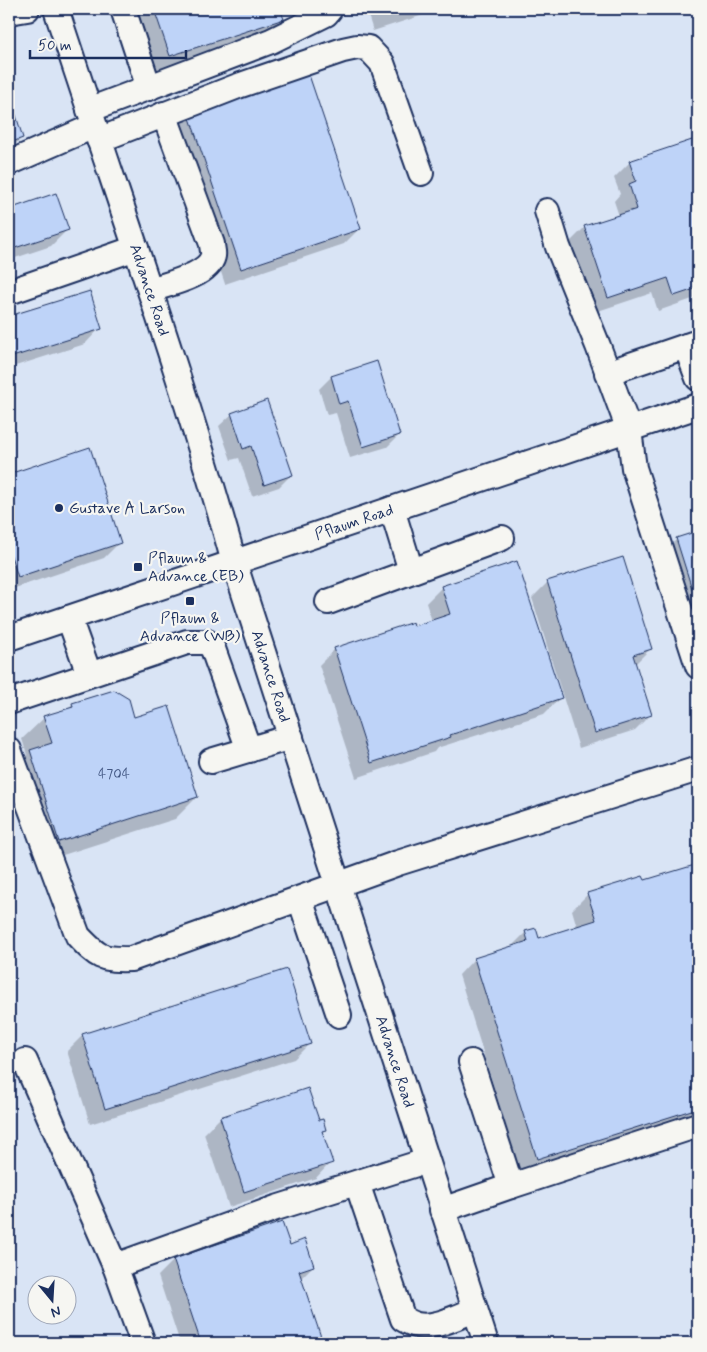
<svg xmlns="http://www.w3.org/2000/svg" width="707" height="1352" font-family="Mynerve,sans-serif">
  <rect width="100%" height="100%" fill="#e5ecf4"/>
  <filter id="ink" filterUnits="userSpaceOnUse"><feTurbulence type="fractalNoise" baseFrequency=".02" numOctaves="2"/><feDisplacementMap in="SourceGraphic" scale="10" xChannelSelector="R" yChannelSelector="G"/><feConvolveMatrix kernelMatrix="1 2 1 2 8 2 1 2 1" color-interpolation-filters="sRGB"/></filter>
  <g filter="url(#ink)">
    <path fill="#d9e4f5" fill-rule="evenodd" d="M9,9h689v1334h-689zM38,1284h30v30h-30z"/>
    <path fill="#0003" d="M133,9h146l3,9 -16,16 -112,37z
      M366,9h76l-69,22z
      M9,97l13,41 -13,12z
      M189,113l171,115 -16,16 -119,40 -52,-155z
      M698,139v158l-40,14 -6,-18 -60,20 -23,-70 16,-16 34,-11 -5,-15 6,-7 -6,-16 16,-16z
      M56,195l11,35 -16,16 -42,14v-50z
      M89,292l11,36 -15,16 -76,24v-51z
      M376,363l23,72 -12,12 -37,11 -14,-45 -9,2 -8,-26 12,-12z
      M232,414l59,61 -12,12 -27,9 -13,-38 -8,2 -12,-34z
      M89,449l31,93 -16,16 -95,32v-115z
      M698,533v82l-12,4 -22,-67 13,-13z
      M548,582l102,67 -15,15 16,50 -16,16 -56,18 -47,-150z
      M442,587l118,111 -16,16 -107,34 -3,4 -78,26 -37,-113 16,-16 97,-28 -6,-18z
      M73,704l61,14 63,79 -22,22 -137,44 -29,-90 18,-18 -5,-16 22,-21 23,-8z
      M698,865v250l-177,59 -62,-199 15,-16 36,-11 16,-16 12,7 39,-12 -5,-17 16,-16 56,-12z
      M83,1035l227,8 -16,16 -204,65 -23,-73z
      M307,1089l11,32 7,8 -3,4 9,29 -15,16 -87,29 -25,-73 16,-16z
      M174,1260l139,6 -13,13 21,64h-141l-22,-67z"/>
    <path fill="#bed3f8" stroke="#1b2f5e" d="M154,9h126l4,10 -114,37z
      M386,9h26l-23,7z
      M308,72l53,157 -120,40 -53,-157z
      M9,93l14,45 -14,5z
      M698,138v150l-24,8 -6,-18 -60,20 -24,-72 53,-17 -8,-25 7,-3 -7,-20z
      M56,193l13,37 -60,20v-41z
      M90,291l12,38 -93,29v-42z
      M377,361l23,74 -37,12 -15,-46 -9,3 -8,-28z
      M267,400l26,75 -29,10 -13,-39 -8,3 -12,-36z
      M90,447l31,96 -103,34 -9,-27v-76z
      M698,531v77l-22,-70z
      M623,557l29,92 -19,6 19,60 -57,18 -48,-152z
      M517,561l45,137 -112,37 1,2 -80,26 -37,-115 79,-26 1,4 36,-12 -9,-28z
      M114,690l15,9 5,18 35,-11 29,91 -139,45 -29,-92 22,-7 -9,-27 30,-9 -1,-4z
      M698,864v244l-161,51 -63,-201 54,-17 -3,-10 11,-3 3,10 57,-18 -9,-27 56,-17 2,4z
      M287,969l24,75 -206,65 -23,-75z
      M308,1088l11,32 4,-1 3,11 -4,1 11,32 -89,29 -24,-75z
      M282,1222l8,23 15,-6 9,27 -15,5 24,72h-122l-28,-84z"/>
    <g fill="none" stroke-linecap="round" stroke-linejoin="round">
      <defs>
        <g id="minor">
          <path id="s1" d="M56,9c60,184 126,367 178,553l252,781"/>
          <path d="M123,9l26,79"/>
          <path d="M9,12l18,-3"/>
          <path d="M89,110l182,-69 55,-27 4,-5"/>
          <path d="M99,140l139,-54 105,-36 14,-3 11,1 14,15 39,110"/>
          <path d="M9,163l85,-37"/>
          <path d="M547,211l11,36 40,99 31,84 5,38 64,198"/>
          <path d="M150,290c18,-6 58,-14 63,-34 1,-3 -1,-8 -1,-12l-48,-130"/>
          <path d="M9,292l127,-44"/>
          <path d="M686,346l12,32"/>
          <path d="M607,373l91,-31"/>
          <path d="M392,509l19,62"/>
          <path d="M328,602l174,-64"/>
          <path d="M69,618l20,56"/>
          <path id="s2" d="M9,638l689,-232"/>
          <path d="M9,702l178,-60h20l6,7 36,101"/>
          <path d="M9,750l69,186c20,21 23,24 53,23l267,-96 300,-94"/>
          <path d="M211,761l80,-24"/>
          <path d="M300,899l39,116"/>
          <path d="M25,1061l90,205 28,77"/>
          <path d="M357,1183l46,136c4,2 9,5 14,6 18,4 41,-9 58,-15"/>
          <path d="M511,1186l187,-61"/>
          <path d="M442,1210l69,-24 -40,-124"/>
          <path d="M115,1266l161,-58 150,-47"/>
        </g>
      </defs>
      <use href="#minor" stroke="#1b2f5e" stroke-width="28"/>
      <use href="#minor" stroke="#f6f6f2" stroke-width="24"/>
    </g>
  </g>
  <g fill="#1b2f5e" stroke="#f6f6f2" stroke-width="2">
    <circle cx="59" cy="508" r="5"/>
    <rect x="133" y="562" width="10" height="10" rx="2.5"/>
    <rect x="185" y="596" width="10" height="10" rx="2.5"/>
  </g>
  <g text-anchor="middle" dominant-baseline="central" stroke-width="4.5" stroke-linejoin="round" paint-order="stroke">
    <g font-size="14" fill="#445884">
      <text x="114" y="774">4704</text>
    </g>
    <g font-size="16" fill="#1b2f5e" stroke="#f6f6f2">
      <text stroke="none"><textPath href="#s1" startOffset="296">Advance Road</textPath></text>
      <text stroke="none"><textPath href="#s2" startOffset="364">Pflaum Road</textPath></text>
      <text stroke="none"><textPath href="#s1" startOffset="701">Advance Road</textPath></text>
      <text stroke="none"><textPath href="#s1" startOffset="1106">Advance Road</textPath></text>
    </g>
    <g font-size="16" fill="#1b2f5e" stroke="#f6f6f2" text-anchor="start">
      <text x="69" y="508">Gustave A Larson</text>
      <text x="148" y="558">Pflaum &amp;<tspan x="148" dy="18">Advance (EB)</tspan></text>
      <text x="190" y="618" text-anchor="middle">Pflaum &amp;<tspan x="190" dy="18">Advance (WB)</tspan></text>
    </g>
  </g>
  <rect width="707" height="1352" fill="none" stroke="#f6f6f2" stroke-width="30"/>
  <rect x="15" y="15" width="677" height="1322" fill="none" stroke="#1b2f5e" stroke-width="2" filter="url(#ink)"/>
  <g transform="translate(52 1300) rotate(162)"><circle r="24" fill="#f6f6f2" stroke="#9ea6b7"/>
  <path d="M0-4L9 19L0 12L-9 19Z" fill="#1b2f5e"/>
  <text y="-8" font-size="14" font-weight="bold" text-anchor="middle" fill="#1b2f5e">N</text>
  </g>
  <path d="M30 50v8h156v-8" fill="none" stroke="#1b2f5e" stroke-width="2.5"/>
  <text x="38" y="50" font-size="15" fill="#1b2f5e" stroke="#f6f6f2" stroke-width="4" paint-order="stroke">50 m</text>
</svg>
